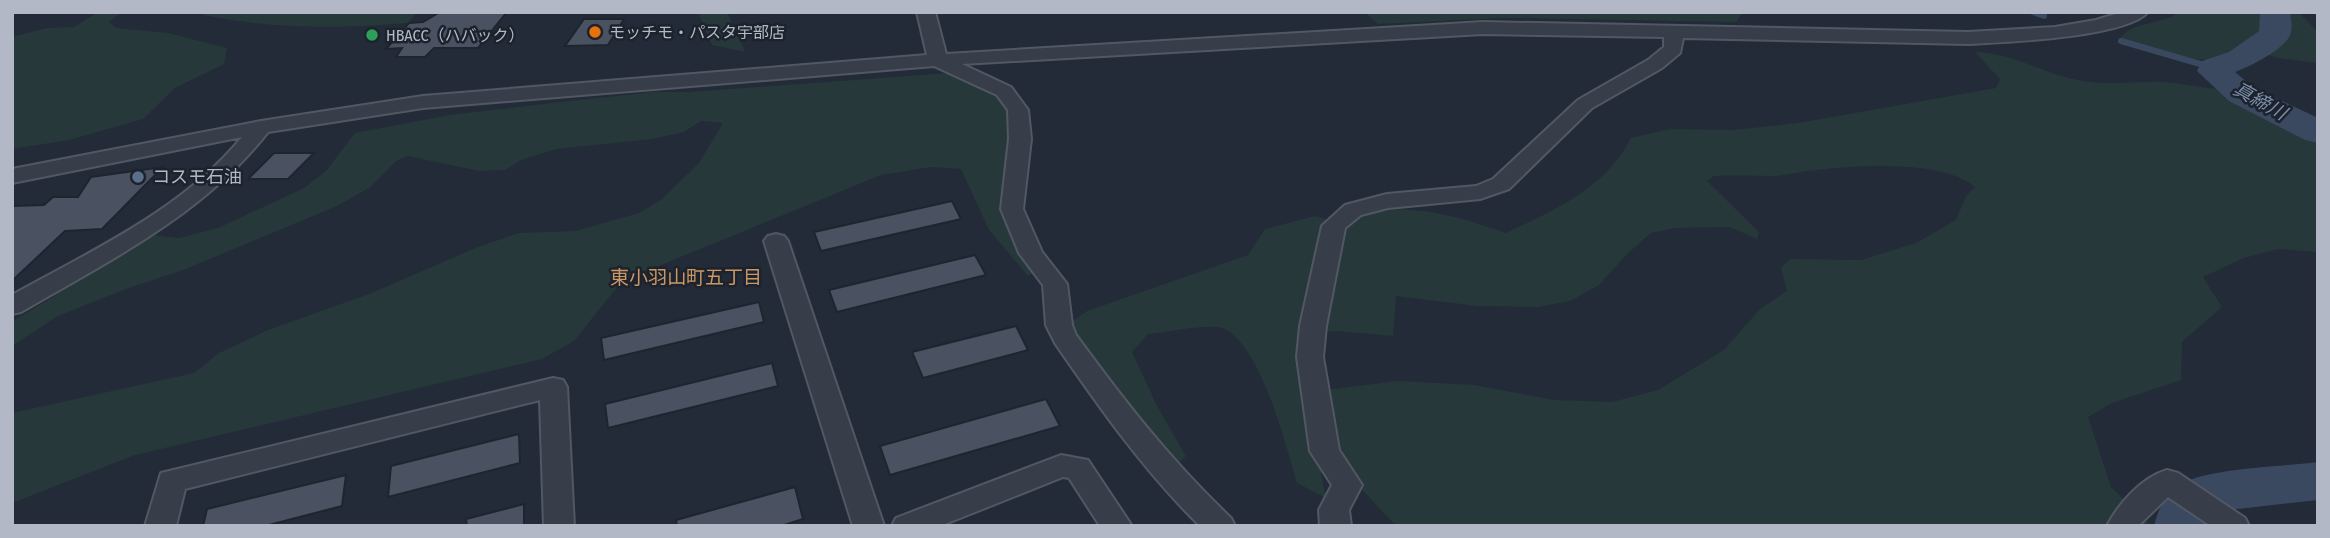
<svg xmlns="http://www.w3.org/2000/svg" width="2330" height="538" font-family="'Fira Sans Condensed','Noto Sans JP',sans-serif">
  <rect width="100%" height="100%" fill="#232b38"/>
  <path fill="#26383a" d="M98,12h24l-13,10 7,6 52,5 59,15 -3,16 -49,24 -32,31 -74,21 -57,9v-112l35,-9 27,-1z
    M206,12h211l-9,11c-70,6 -136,6 -205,-8z
    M698,12h29l18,40 -33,-7z
    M1365,12h378l-7,10 -231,-4 -127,6z
    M2179,12h119l20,20v31l-40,-5 -34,-10 -25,12 -44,-1 -48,-13 -6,-9c15,-17 39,-11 58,-25z
    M1975,52c39,1 65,21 103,28 28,6 57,1 85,2 24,1 45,9 69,6l-9,-11 1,-7 8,-2c15,26 59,37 86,50v134l-40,-3 -34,9 -41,19 19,30 -40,35 -1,38 -69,23 -24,14 23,70 38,37 8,2h-761l-44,-47 -19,-34 -7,-55 72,-9 76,4 80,15 58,2 46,-12 66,-40 36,-41 27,-18 -6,-23 9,-9 71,1 55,-17 40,-23 10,-24 9,-9c-32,-27 -117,-22 -158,-17 -14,1 -29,5 -43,6 -20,0 -40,-1 -60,0l-7,5 52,51 -2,7 -27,-12 -55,1 -24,5 -25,22 -27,30 -29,16 -32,6 -61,-1 -81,-10 -3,40 -55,-5 -36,4 9,91 15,72 -29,-15c-10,-34 -39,-150 -79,-156 -16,-2 -52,5 -70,7l-16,18 25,54 29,50 -13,12 -106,-143 20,-14 161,-56 17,-26 50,-13 33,9 9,-13c59,-8 94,2 149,21 47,-22 101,-46 125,-95l39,-9 64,1 64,-7 198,-35 4,-9z
    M949,73l34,14 21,13c11,38 0,56 -1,92 -1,30 14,57 30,81l-5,3 -39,-46 -28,-61 -30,-2 -50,8 -259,106 -48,60 -32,18 -407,96 -123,48v-90l182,-40 25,-20 49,-23 101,-36 109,-47 41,-14 57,-2 63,-18 22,-13 38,-37 24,-40 -22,-2 -17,11 -32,7 -96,10 -35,11 -16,10 -26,1 -71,-15 -12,5 -27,27 -32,18 -154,64 -57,19 -68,27 -46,30v-24l141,-87 26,3 39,-10 86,-40 22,-17 29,-38 95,-18 111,-13 93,-10h35z"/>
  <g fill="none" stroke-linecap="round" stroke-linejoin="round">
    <path stroke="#3a4860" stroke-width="6" d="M2033,12l11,4
      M2121,41l93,27"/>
    <path fill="#3a4860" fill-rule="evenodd" d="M2260,12h30c1,7 3,17 0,23 -5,14 -41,32 -55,37l18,15 65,31v25l-13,-3 -76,-39 -32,-30 5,-10 27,-9 30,-21z
      M2318,462v38l-98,11 -11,6 -2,9h-53c3,-12 8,-25 16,-34 21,-25 115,-25 148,-30z"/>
  </g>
  <path fill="#4a5262" stroke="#1e252f" stroke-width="2" d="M440,12h67l-29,36h-44l-9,9h-29l6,-9 -16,1 23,-26 14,-1z
    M584,19h40l-16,26 -43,1z
    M274,153h40l-26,26h-40z
    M163,167l-61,62 -37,2 -53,50v-75l32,-1 9,-8h25l13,-20z
    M952,201l9,18 -140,32 -7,-19z
    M975,255l11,20 -149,37 -8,-22z
    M759,302l5,20 -160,38 -3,-22z
    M1016,326l12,24 -105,28 -11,-26z
    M772,363l6,23 -170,42 -3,-24z
    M1046,399l14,27 -170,49 -10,-29z
    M519,434l1,29 -132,34 3,-31z
    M346,475l-4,31 -77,20h-62l4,-17z
    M795,487l8,32 -22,7h-104l-1,-6z
    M524,504v22h-57l-1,-7z"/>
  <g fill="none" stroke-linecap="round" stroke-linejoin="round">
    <defs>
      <path id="minor" d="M917,12h18l11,42 537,-32 485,10 87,-5 41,-7 26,-8h26c-23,26 -144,30 -180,32l-285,-6 -3,15 -18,15 -70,40 -83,81 -29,10 -92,9 -27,7 -16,13 -19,98 -3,31 16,93 23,35 -13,25 2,16h-31l-1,-16 13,-25 -22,-34 -13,-94 3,-31 22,-100 23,-21 42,-11 89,-8 17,-7 85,-79 70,-40 16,-13v-10l-181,-3 -521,30 49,23 17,23 3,29 -8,70 19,43 25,32 5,41 4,10c48,66 96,127 155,183l4,8h-35c-56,-55 -101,-119 -145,-183l-9,-18 -3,-40 -24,-32 -18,-44 8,-70 -1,-29 -11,-15 -63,-29 -511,42 -155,24c-65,83 -158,128 -247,180l-9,2v-19c81,-45 170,-85 230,-158l-230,46v-14l249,-48 162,-25 504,-41z
        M776,234l8,2 4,5 96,285h-31l-89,-285 4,-5z
        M553,378l10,2 4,7 7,139h-30l-4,-126 -355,89 -9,37h-31l16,-53z
        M1061,455l27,5 44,66h-32l-31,-48 -6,-1 -123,49h-48l4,-8z
        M2167,470l11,3 67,45 4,8h-38l-43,-29 -30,29h-31c12,-23 34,-48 60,-56z"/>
    </defs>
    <use href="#minor" stroke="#525863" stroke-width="4"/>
    <use href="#minor" fill="#373d49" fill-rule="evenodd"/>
  </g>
  <circle fill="#e8710a" stroke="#1c232d" stroke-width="2.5" cx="595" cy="32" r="7"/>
  <circle fill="#2e9e5b" stroke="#1c232d" stroke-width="2.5" cx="372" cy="35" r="7"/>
  <circle fill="#5c6f8a" stroke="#1c232d" stroke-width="2.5" cx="138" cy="177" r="7"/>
  <g text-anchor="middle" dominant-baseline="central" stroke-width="5" stroke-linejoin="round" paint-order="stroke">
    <g font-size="16" fill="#b2b8c5" stroke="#1c232d" text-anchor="start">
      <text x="609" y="32">モッチモ・パスタ宇部店</text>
      <text x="386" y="35">HBACC（ハバック）</text>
    </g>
    <g font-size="18" fill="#b2b8c5" stroke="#1c232d" text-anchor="start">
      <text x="152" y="177">コスモ石油</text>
    </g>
    <g font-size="19" font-style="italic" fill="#7c8eaa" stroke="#1c232d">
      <text transform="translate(2260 101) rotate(29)">真締川</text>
    </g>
    <g font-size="19" fill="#cb9766" stroke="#1c232d">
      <text x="686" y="277">東小羽山町五丁目</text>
    </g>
  </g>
  <rect width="2330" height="538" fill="none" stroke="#b2b8c5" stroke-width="28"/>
</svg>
